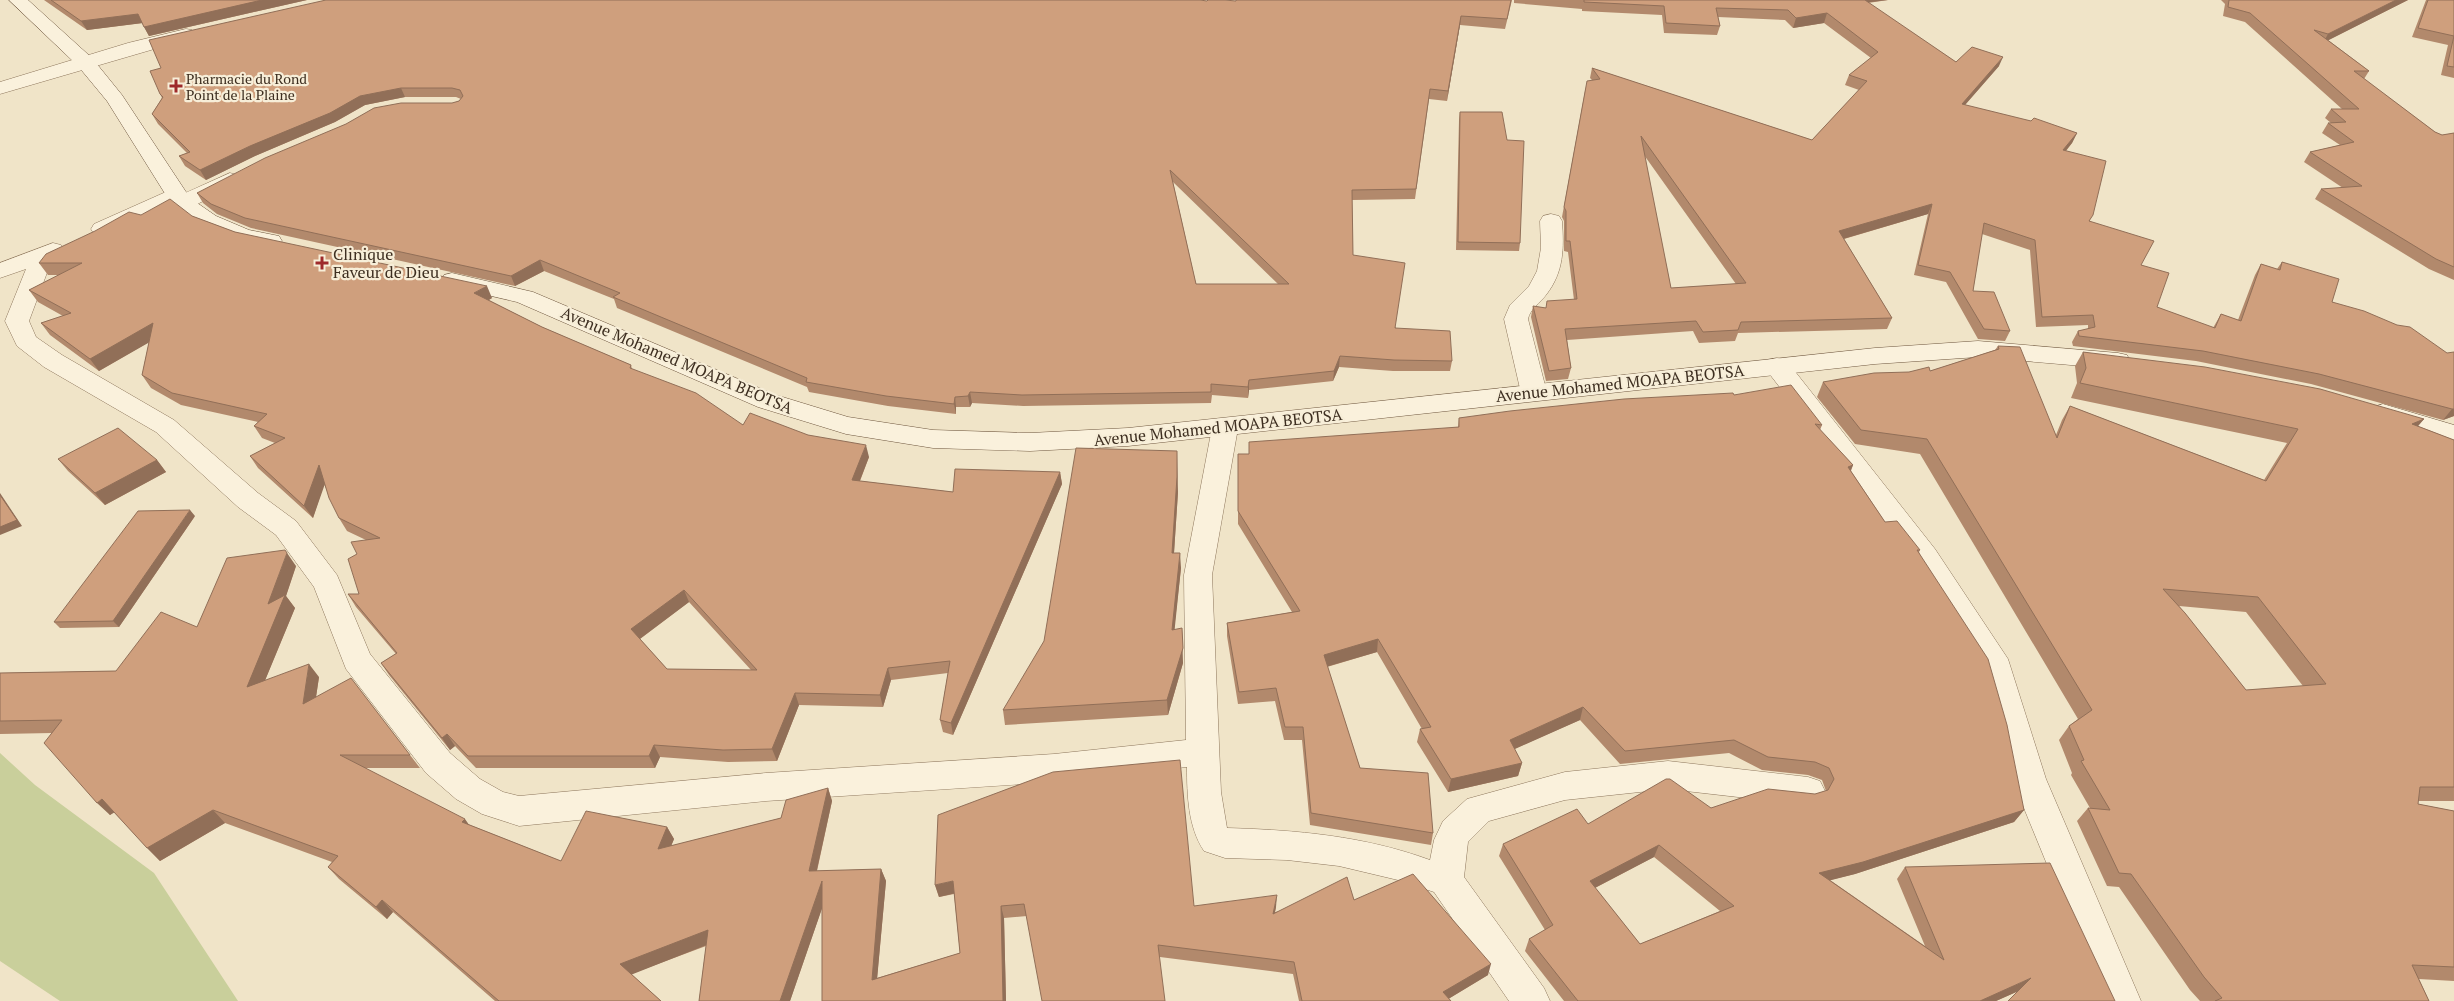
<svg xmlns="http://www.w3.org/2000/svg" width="2454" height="1001" font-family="'PT Serif',serif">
  <rect width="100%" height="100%" fill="#f0e4c8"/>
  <path fill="#c9cf9b" d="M0,753l35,32 119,88 84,128h-178l-60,-40z"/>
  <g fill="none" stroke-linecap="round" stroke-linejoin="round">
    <defs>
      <path id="minor" d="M230,173l7,2 4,4 -4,4 -47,25 -8,1 -9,-4 -71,31 -8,-2 -3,-5 3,-5 74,-33 8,-1 9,3z
        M1551,214l8,2 3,5c2,27 2,51 -16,74 -6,8 -16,14 -18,24l19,74 -4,6 -9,2 -9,-2 -4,-6 -17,-74 6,-14 19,-19 8,-15 4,-23 -1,-27 3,-5z
        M53,243l8,2 3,5 -16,20 -19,51 7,16 26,18 112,65 84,73 38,28 41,54 33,79 80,99 30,26 23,13 16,4 247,-23 288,-19 132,-14 -2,-165 28,-147 4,-6 9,-3 9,3 4,6 -26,147 9,217 6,36c70,2 137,8 203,32l4,-20 9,-19 24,-22 98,-27 103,-11 140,16 12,4 5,10 -5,10 -12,4 -140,-16 -103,11 -76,21 -21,21 -4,35 80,111 6,13h-41l-75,-109 -36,-12 -59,-14 -52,-6 -62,-2 -21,-7c-16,-24 -17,-56 -17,-84l-133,15 -288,19 -247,25 -37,-12 -26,-15 -30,-26 -80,-104 -32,-82 -38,-52 -38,-28 -82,-75 -112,-65 -27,-21 -12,-25 21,-52 -26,9v-15z
        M1777,358l9,2 149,189 73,110 38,120 95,222h-38l-91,-222 -30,-108 -67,-108 -147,-191 -3,-6 3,-6z"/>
      <path id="tertiary" d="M186,29l6,1 3,4 -3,4 -192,56v-12l128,-39z"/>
      <path id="secondary" d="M9,0h19l64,58 30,37 68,103 26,18 33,14 30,6 3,5 -3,5 -8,2 -36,-8 -35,-14 -26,-18 -67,-107 -29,-35z
        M452,273l81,19 243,103 72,22 85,13 97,3 98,-5 747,-80 103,-7 140,12 9,2 3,6 -3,6 -9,2 -140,-12 -103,7 -747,82 -98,5 -97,-3 -87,-14 -88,-27 -241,-105 -73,-17 -4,-5 4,-5z
        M2383,404l71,21v18l-80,-24 -4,-6 4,-6z"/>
    </defs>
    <use href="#minor" stroke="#8d765c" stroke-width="1"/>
    <use href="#tertiary" stroke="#8d765c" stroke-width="1"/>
    <use href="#secondary" stroke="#6f573f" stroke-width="1"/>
    <use href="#minor" fill="#faf1dc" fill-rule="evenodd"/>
    <use href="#tertiary" fill="#faf1dc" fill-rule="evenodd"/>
    <use href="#secondary" fill="#faf1dc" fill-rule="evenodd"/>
  </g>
  <path fill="#b2896c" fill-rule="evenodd" d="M44,0h263l-158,36 -7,-13 -55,7z
    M1236,0h276l-7,29 -45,-4 -13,76 -18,-2 -14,100 -63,1 1,55 43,73 56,33 -2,10h-57l-54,-4 -6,14 -84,9 -1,8 -36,-3 -1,8 -188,3 -51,-3 -2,4h-14v7l-68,-8 -79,-14 -2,-5 -190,-79 -3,-9 -70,-28 -29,15 -264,-58 -34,-14 -14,-11 -6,-10 262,-92 2,-2 -5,-2h-51l-40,8 -30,17 -80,34 -49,24 -21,-14 -6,-10 8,-3 -29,-29 -6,-10 10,-16 -2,-4 1047,-93h29zM1173,182l105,102h-82z
    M1514,0h374l-20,3 88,59 43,4 -34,39 112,28 -5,10 -6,8 24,70 51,44 16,42 56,21 8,-14 17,6 17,-45 6,-11 16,5 5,-7 50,40 115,51 7,63 -11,4 -132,-36 -115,-23 -123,-15 -1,-4 6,-11 10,-2v-4l-52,2 -6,-77 -48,-16 -9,57 37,40 -5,10 -27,-2 -32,-57 -32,-7 14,-61 -84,25 48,79 -5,11 -149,4 -3,8 -36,2 -6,-12 -126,9 4,28 -3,11 -22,2 -15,-64 2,-11 12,2 29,-8 -6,-48 -4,-1v-30l-2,-4 23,-126 7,-11 -2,-2 2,-10 220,72 47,-50 -14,-5 4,-10 22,-17 -47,-35 -31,5 -8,-8 -67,-3 2,9 -3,9 -53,-2 -2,-18 -80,-4v-2l-68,-6zM1644,155l92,129 -65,4z
    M2221,0h187l-80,40 41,31 -5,8 71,53 7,3 12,-2v147l-25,-11 -114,-70 6,-10 22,-1 -39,-26 6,-10 30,-7 -18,-12 6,-10h3l-6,-5 6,-9h11l-97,-87 -22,-6 2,-12z
    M2426,0h28v78l-13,-3 7,-30 -36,-8z
    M1460,112l47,28 13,103 -1,8 -63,-1 3,-130z
    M141,215l51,1 43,16 257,66 -3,2 53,27 89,38 1,4 111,56 65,10 61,22 -9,24 93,11 107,-20 2,12 -109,251 -10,-3 -3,-12 8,-47 -57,7 -8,27 -84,-2 -22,56 -49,1 -68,-5 -5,11h-179l-21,-22 -5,4 -61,-75 -8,-12 15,-9 -40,-47 -8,-13h11l-2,-40 9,-14 -19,-9 -8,-13 -15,-34 -11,34 -55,-50 -8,-12 25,-13 -13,-5 -8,-12 4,-4 -77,-17 -30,-17 -9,-13 7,-33 -50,29 -49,-36 -9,-12 22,-7 -25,-14 -9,-12 30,-15h-11l-9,-12zM689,602l62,68 -84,-1 -27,-30z
    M1998,346l58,89 6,-15 8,-14 194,74 23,-37 -216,-45 6,-15 -2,-17 8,-14 341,67 -6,7 36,14v361h-36v3l36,7v170l-35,-2 10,22h-229l-10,-11 -71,-103 -12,-1 -30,-65 11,-13h2l-19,-33 1,-2 -13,-33 10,-14 9,-7 -158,-265 -65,-10 -38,-47 6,-15 86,-10 21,-1 65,-21zM2179,606l67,6 57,74 -57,4z
    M1734,395l88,30 -2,5 33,35 -2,6 34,51 35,28 -1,2 105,258 -10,12 -159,52 -25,6 95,66 -28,-67 8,-12 113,124 -22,10h-432l-39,-50 4,-12 16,-9 -46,-74 4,-12 85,-20 227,-30 11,-3 -4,-11 -14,-5 -46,-5 -33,-17 -109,11 -40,-44 -66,29 8,14 -4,13 -70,16 -31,-50 3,-13h2l-45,-77 -50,15 33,101 73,65 -2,12 -121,-20 -8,-85h-18l-9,-39 -37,3 -11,-68v-13l65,-11 -54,-88v-70h11l209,-27 1,-9zM1654,857l66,54 -80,33 -45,-56z
    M58,459l99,1 9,12 -61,33 -37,-34z
    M1178,492l-4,61 7,15 -7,62 9,33 -15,52 -163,10 -2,-15z
    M195,516l-76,111 -59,1 -6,-6z
    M296,566l-10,30 9,12 -30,72 54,-3 -3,20 94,58 10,13h-55l105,57 91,36 106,-34 7,12 -3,7 110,-28 47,-30 4,13 -15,70 64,-2 5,12 -9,97 83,-25 -6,-59 -15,3 -4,-12 259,21 82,1 -1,5 79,-12 134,75 -40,24 3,2h-152l-6,-27 -133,-17 -133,-41 -23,2 2,83h-184v-93l-32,93h-91l7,-55 -75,28 30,27h-166l-102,-89 -6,7 -48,-40 -11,-12 4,-5 -107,-39 -65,38 -46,-49 -4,3 -58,-82 -52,1v-61l116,-2 81,-44z"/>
  <path fill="#916f58" d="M262,0h45l-158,36 -5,-9z
    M1856,0h32l-34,4z
    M2396,0h12l-85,43 5,-9z
    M1827,13l-3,10 -31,5 3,-10z
    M138,14l5,9 -56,7 -6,-9z
    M1461,16l-1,9 -13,76 1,-10z
    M2003,57l-4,9 -42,48 5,-10z
    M401,88l4,9 -40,8 -30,17 -80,34 -49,24 -6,-10 50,-24 110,-50z
    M2077,133l-5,10 -14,17 5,-10z
    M1932,204l-4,10 -92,27 3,-10z
    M540,260l4,11 -29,15 -4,-10z
    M487,286l5,12 -12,7 -6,-12z
    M153,323l9,12 -63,36 -9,-12z
    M1340,356l-1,11 -6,14 1,-10z
    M1249,380v10l-1,8v-11z
    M970,392l2,11 -2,4 -2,-11z
    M955,397l1,10v7l-2,-10z
    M2452,409h2v7l-11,4z
    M2424,419l-12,14v-9z
    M866,445l3,12 -14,36 -3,-13z
    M1177,451l1,41 -5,76 -1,-15z
    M157,460l9,12 -61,33 -10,-12z
    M319,465l8,13 -14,40 -9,-12z
    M1853,465l-6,13 1,-11z
    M1060,472l2,12 -109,251 -2,-12z
    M0,493l22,33 -22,9z
    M190,510l5,6 -76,111 -6,-6z
    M287,553l9,13 -10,30 9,12 -38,92 -10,-13 21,-83z
    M1180,553l1,15 -8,77 -1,-15z
    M684,590l5,12 -52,39 -6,-12z
    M1182,628l1,35 -15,52 -1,-15z
    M1378,639l-1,13 -55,16 2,-13z
    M309,664l10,13 -6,40 -10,-13z
    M888,668l3,12 -8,27 -3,-12z
    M795,693l4,12 -22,56 -5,-12z
    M1583,707l-3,13 -74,33 4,-13z
    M447,734l8,12 -5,4 -8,-12z
    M654,745l6,12 -5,11 -6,-12z
    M1522,763l-4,13 -70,16 3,-13z
    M828,788l4,13 -18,82 -5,-12z
    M102,799l13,13 -5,3 -13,-12z
    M213,810l12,13 -65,38 -13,-13z
    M2024,810l-10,12 -159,52 -43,11 7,-12z
    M465,819l9,13 -12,-10z
    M667,827l7,12 -9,22 -7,-12z
    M1659,845l-5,12 -69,36 5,-12z
    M881,869l5,12 -10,110 -4,-11z
    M822,881l5,13 -37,107h-10z
    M953,881l3,12 -17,4 -4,-12z
    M1277,895l-1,12 -4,19 1,-12z
    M382,900l11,12 -6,7 -11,-12z
    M1001,906l3,12 2,83h-3z
    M708,930l6,12 -86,34 -8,-12z
    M1491,964l-3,11 -43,26 -2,-9z
    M2031,978l-10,12 -25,11h-16z"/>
  <path fill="#cf9f7d" stroke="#916f58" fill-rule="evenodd" d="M51,0h211l-118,27 -6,-13 -57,7z
    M326,0h874l7,1 1,-1h17l11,1v-1h275l-4,19 -46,-3 -13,75 -18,-2 -14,100 -64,1 1,65 52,8 -10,65 55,3 2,30 -58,-1 -54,-4 -6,15 -85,9 -1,7 -37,-3v8l-189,3 -52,-3 -2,4 -13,1 -1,7 -68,-8 -80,-14 1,-4 -194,-81 7,-4 -80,-33 -29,16 -266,-58 -34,-14 -14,-11 68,-35 81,-34 28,-16 27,-5h51l7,-2 4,-5 -3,-6 -8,-2h-51l-41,8 -30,17 -80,33 -50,24 -21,-14 11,-4 -38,-38 11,-17 -3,-3 -10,-23 11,-3 -12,-28zM1170,170l119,114h-93z
    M1584,0h281l91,62 16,-15 31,10 -41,47 69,17 3,-3 43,15 -14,17 43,11 -13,54 -4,6 65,20 -13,24 28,8 -12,34 58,21 6,-14 20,7 20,-57 19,6 2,-8 57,17 -7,23 32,9 33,14 13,2 37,26 7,-1v57h-2l-133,-35 -116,-23 -124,-15 -1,-5 17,-4 -2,-12 -51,2 -7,-77 -51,-17 -11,68 21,1 16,39 -26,-2 -34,-57 -32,-7 14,-61 -93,27 53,87 -151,4 -3,8 -35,2 -7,-11 -131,8 6,39 -22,3 -16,-65 13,2 1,-7 30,-2 -7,-58h-4v-30l-2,-4 23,-126 13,-2 -8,-11 220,72 55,-59 -18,-6 29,-23 -51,-39 -31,5 -8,-8 -72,-2 4,18 -54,-3 -2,-17 -80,-4zM1641,136l105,147 -75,5z
    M2229,0h167l-68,34 -14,-4 55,41h-15l81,61 7,3 12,-2v134l-18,-8 -115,-70 41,-3 -52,-34 44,-10 -26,-19 18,-1 -15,-13h28l-109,-96 -22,-6z
    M2428,0h26v67l-7,-1 7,-30 -36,-8z
    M1460,112h42l5,28 17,1 -4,102 -62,-1z
    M170,199l22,17 43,16 252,54 -13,7 68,34 89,38 -1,3 66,25 47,32 7,-12 58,22 58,10 -14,35 101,12 2,-23 105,3 -109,251 -11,-3 10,-59 -62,7 -8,27 -85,-2 -23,56 -49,1 -69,-5 -5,11h-181l-21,-22 -5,4 -61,-75 16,-10 -49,-59h11l-11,-35 9,-5 -6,-12 29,-4 -41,-20 -10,-20 -10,-33 -15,41 -54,-50 35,-18 -31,-12 13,-12 -95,-21 -30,-18 11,-52 -63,36 -49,-36 30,-10 -42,-23 53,-27h-43l7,-9 49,-23 34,-19 12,3zM684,590l73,80 -90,-1 -36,-40z
    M1998,346l22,1 37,91 13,-32 196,75 32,-52 -218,-46 6,-15 -3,-16 122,15 115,22 104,30 -12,5 42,16v347h-34l-2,17 36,7v156l-42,-2 17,36h-214l7,-3 -18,-21 -73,-103 -12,-1 -31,-65 22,2 -29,-49 3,-1 -15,-34 23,-16 -165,-271 -66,-9 -38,-48 51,-9 35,-1 20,-5 1,4 69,-22zM2163,589l95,8 68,87 -80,6 -61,-77z
    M1791,385l31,40 -7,-1 38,41 -5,2 37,55 12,-1 23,29h-3l71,109 19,66 17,85 -161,52 -44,11 125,87 -39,-93 145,-4 65,138h-107l23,-23 -51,23h-402l-49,-62 24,-14 -50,-81 74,-35 11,15 78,-45h4l41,29 57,-19 47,5 13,-4 6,-11 -5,-11 -14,-6 -47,-5 -34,-17 -109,11 -42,-44 -73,33 12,23 -71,16 -31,-50 11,-2 -53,-88 -54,16 36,113 68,5 5,60 -122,-20 -8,-86h-18l-9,-39 -37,4 -12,-69 73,-12 -62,-100v-57h11v-12l210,-15v-9l51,-7 114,-12 109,-6 1,2zM1659,845l75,61 -94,38 -50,-63z
    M118,428l39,32 -62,33 -37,-34z
    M1076,448l101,3v26l-5,76h8l-8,77 10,-2 1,20 -16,52 -164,10 41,-69z
    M0,495l17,25 -17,7z
    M190,510l-77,111 -59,1 84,-111z
    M285,550l2,3 -19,51 17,-9 -38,92 62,-23 -6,40 48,-26 59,77h-70l125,64 -3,3 99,39 25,-50 81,16 -9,22 123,-31 5,-18 42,-12 -19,83 72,-2 -9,111 88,-27 -7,-72 -18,4 3,-70 115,-43 127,-12 14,146 83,-11 -4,19 74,-37 7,23 59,-26 78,90 -48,28 8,9h-149l-8,-39 -136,-17 7,56h-123l-18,-97 -23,2 2,95h-181v-120l-42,120h-81l9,-71 -88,34 41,37h-162l-117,-101 -6,7 -48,-40 10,-11 -125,-46 -66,38 -45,-49 -5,4 -53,-60 18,-23 -62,1v-48l116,-2 45,-59 36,15 30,-69z"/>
  <g fill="#9e2a2b" stroke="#f7eed8" stroke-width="2">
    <path d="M173.5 78.5h5v5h5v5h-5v5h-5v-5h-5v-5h5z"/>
    <path d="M319.5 255.5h5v5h5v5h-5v5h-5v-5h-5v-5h5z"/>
  </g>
  <g text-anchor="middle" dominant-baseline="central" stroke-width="4.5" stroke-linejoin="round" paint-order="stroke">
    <g font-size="14" fill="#3d2e20" stroke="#f7eed8" text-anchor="start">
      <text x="186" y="78">Pharmacie du Rond<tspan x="186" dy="16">Point de la Plaine</tspan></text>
    </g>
    <g font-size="16" fill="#3d2e20" stroke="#f7eed8" text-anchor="start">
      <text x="333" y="254">Clinique<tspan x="333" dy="18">Faveur de Dieu</tspan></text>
    </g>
    <g font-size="16" fill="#3d2e20" stroke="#f7eed8">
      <text transform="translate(677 360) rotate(23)">Avenue Mohamed MOAPA BEOTSA</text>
      <text transform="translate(1620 383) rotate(-6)">Avenue Mohamed MOAPA BEOTSA</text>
      <text transform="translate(1218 427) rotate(-6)">Avenue Mohamed MOAPA BEOTSA</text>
    </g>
  </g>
</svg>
